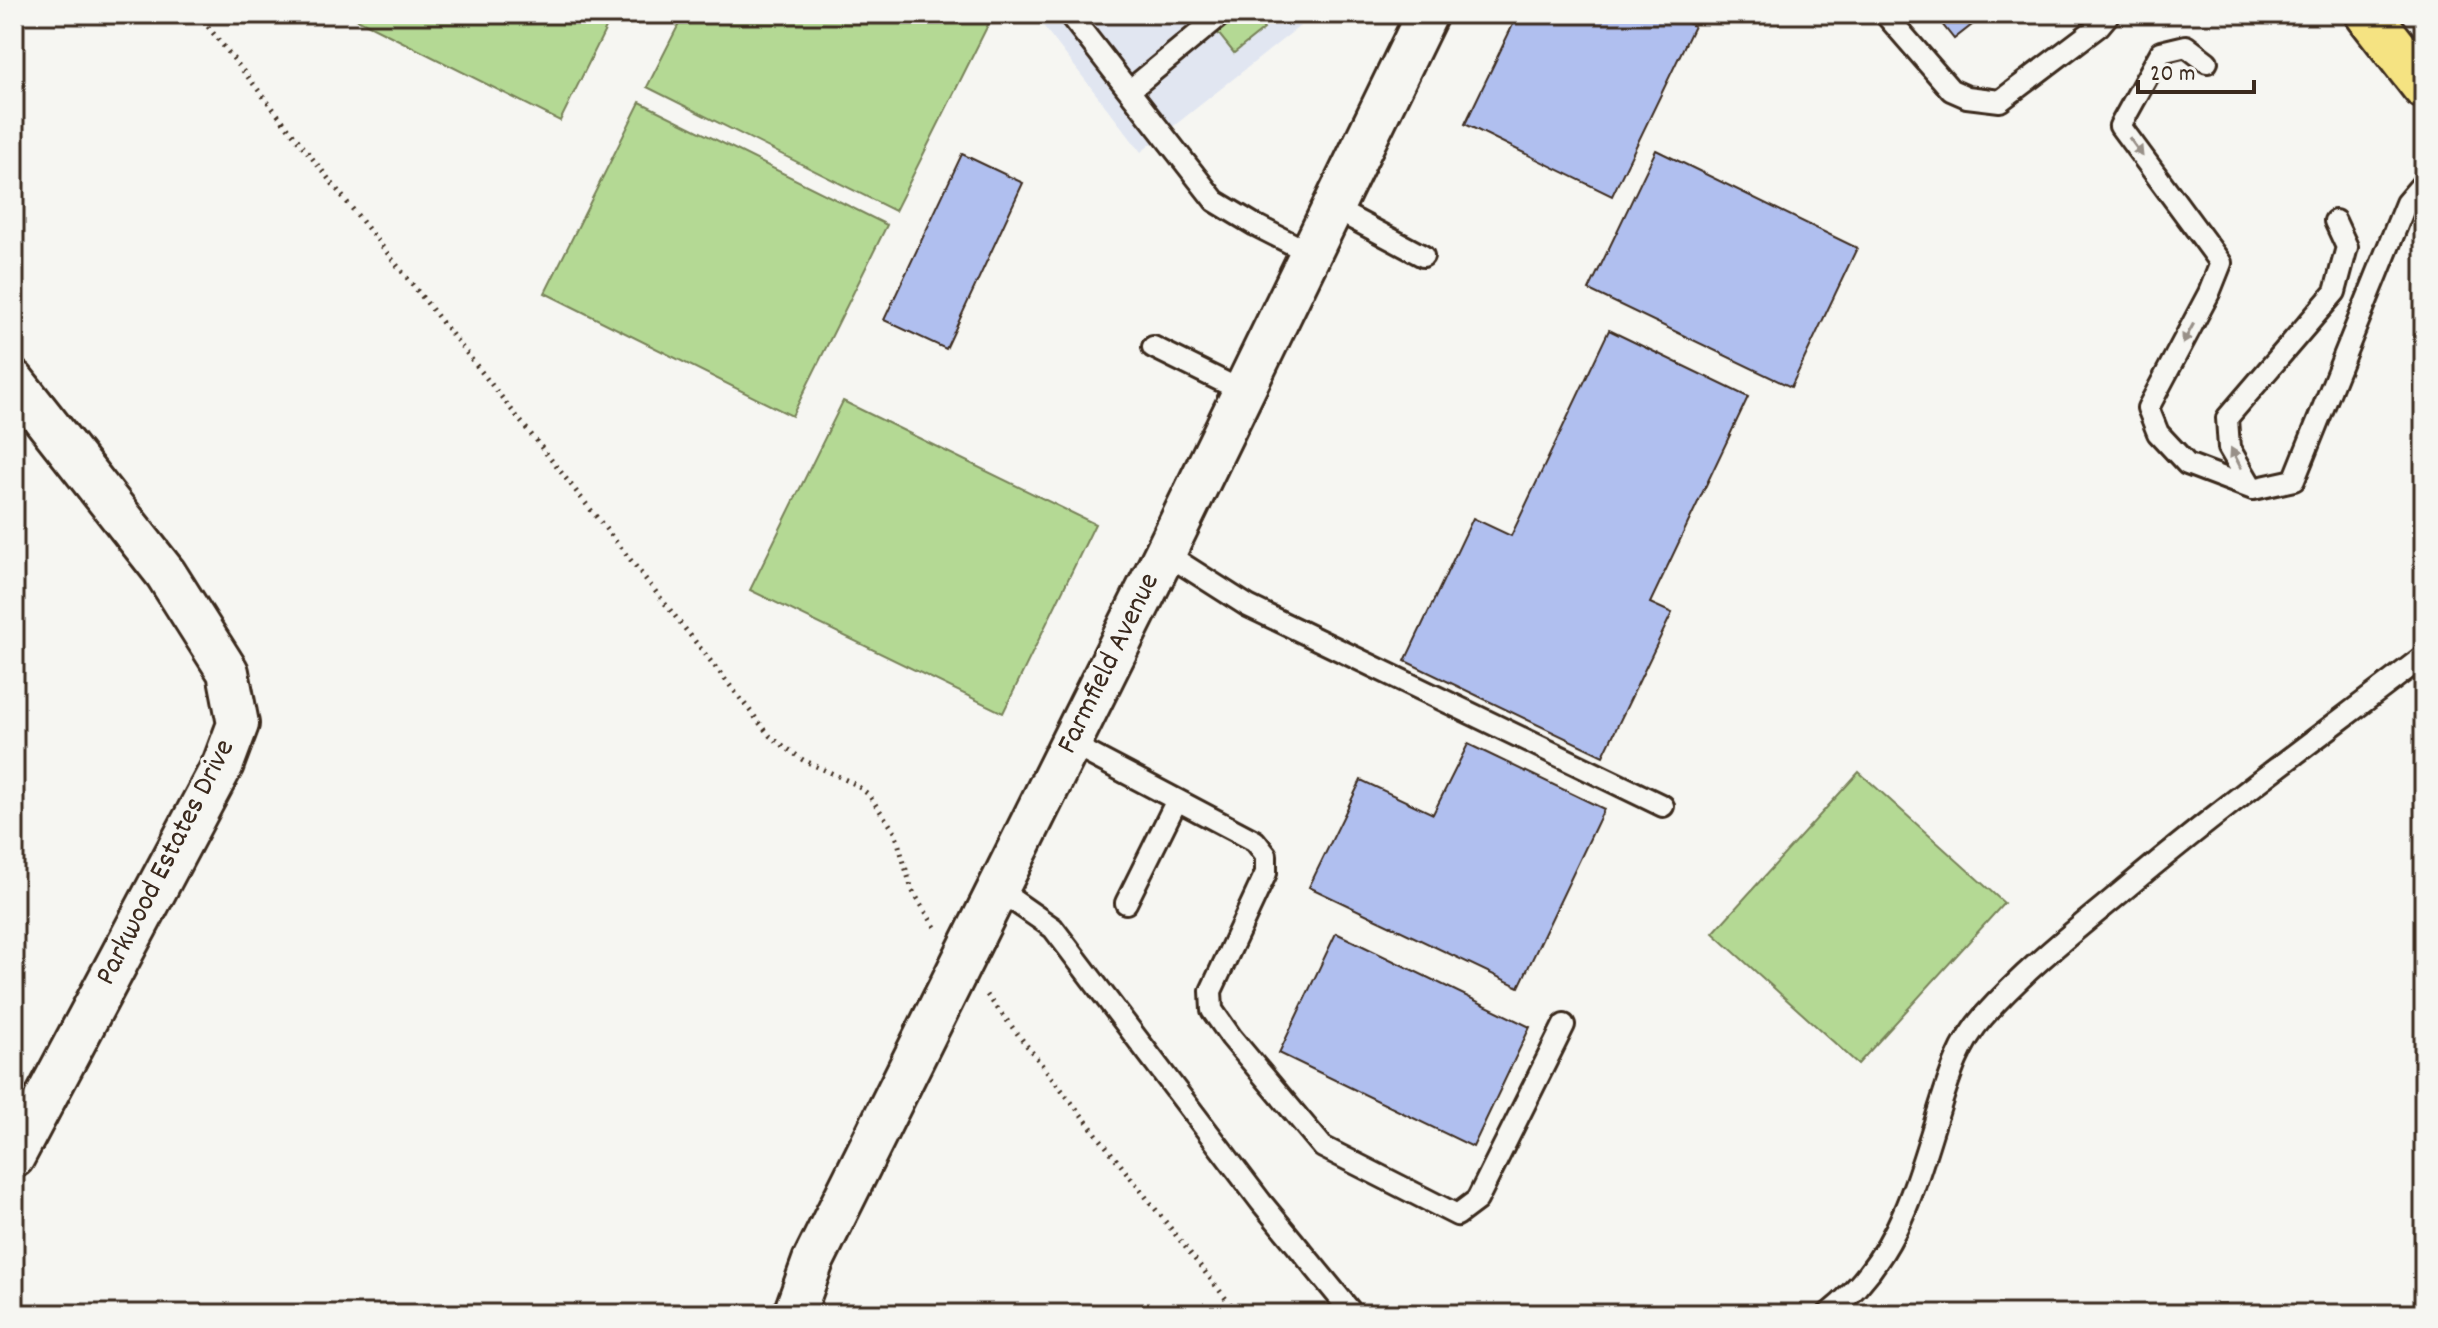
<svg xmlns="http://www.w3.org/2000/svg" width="2438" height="1328" font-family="Dekko,sans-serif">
  <rect width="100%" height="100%" fill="#f6f6f2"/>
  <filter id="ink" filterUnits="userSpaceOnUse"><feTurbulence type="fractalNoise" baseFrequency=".0125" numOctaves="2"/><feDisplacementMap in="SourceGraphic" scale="16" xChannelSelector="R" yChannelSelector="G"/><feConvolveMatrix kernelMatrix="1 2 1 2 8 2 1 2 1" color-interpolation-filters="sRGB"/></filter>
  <g filter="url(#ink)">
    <path fill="#e1e6f1" d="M1034,14h281l-174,138z"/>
    <path fill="#b4d994" stroke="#788259" stroke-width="2" d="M347,14h266l-53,107z
      M684,14h287l18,9 -94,188 -248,-124z
      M1219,14h32l13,15 -30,24 -25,-31z
      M640,102l247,123 -95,191 -247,-123z
      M843,401l252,123 -92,189 -253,-123z
      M1859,772l145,131 -146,161 -145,-131z"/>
    <path fill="#b0bfef" stroke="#3b2a1e" stroke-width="2" d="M1518,14h152l24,12 -82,170 -147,-72z
      M1934,14h52l-32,25z
      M1656,150l201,98 -66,139 -202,-97z
      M962,154l61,29 -77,166 -62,-29z
      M1609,330l139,67 -98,206 22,10 -69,143 -198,-95 68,-143 38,18z
      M1468,744l136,65 -85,178 -210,-100 52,-107 72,34z
      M1336,933l194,94 -57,120 -194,-94z"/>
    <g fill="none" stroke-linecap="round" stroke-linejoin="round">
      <defs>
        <path id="service" d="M1069,14l146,187 40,24 55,28
          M1885,14l66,76 16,7 33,4 99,-75 10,-12
          M2207,62l-21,-16 -25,6 -41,74 101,137 -12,30 -61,115 10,25 29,31 66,25 -24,-41 -2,-30 108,-126 12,-45 -12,-26
          M1129,91l93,-77
          M1331,207l92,49
          M1153,347l89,44
          M2253,489l41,-9 112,-277 18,-21
          M1165,553l83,53 415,200
          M1071,744l184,97 11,14v18l-55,118 1,19 19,27 92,110 134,68 20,-15 87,-175
          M997,889l56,39 208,274 92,112
          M1126,903l51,-103
          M1828,1314c67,-53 85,-121 109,-198 11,-35 21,-71 46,-99 38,-43 85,-81 130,-118 100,-85 207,-163 311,-243"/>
        <path id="minor" d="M14,381l152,193 62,98 10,52 -15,40 -209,393
          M794,1314l19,-53 352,-708 262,-539"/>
        <path id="trunk" d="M2368,14l56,72"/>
      </defs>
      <use href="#service" stroke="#3b2a1e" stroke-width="26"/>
      <use href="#minor" stroke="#3b2a1e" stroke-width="46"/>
      <use href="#trunk" stroke="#3b2a1e" stroke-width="50"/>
      <path stroke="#3b2a1e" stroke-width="5" stroke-dasharray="2 6" stroke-linecap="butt" d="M198,14l572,722 33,24 52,24 13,10 27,38 17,58 23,37
        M987,995l251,319"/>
      <use href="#service" stroke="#f6f6f2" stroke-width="20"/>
      <use href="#minor" stroke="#f6f6f2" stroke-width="40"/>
      <use href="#trunk" stroke="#f5e382" stroke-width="44"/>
    </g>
    <defs><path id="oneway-solid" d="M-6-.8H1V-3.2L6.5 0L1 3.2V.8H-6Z" transform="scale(2)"/></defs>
    <g fill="#989088">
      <use href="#oneway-solid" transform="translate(2136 147) rotate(54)"/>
      <use href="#oneway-solid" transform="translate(2188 334) rotate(118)"/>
      <use href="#oneway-solid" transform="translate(2236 458) rotate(-117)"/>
    </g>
  </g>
  <g text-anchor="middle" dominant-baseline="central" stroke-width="6" stroke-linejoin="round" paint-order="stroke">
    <g font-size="30" fill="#3b2a1e" stroke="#f6f6f2">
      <text transform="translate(1110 664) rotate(-64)">Farmfield Avenue</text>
      <text transform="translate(167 863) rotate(-63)">Parkwood Estates Drive</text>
    </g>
  </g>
  <rect width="2438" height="1328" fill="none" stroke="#f6f6f2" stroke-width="48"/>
  <rect x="24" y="24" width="2390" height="1280" fill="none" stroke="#3b2a1e" stroke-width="3" filter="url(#ink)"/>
  <path d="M2138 80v12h116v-12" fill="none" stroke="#3b2a1e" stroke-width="4"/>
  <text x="2150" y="80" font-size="24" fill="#3b2a1e" stroke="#f6f6f2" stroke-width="6" paint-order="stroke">20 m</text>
</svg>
